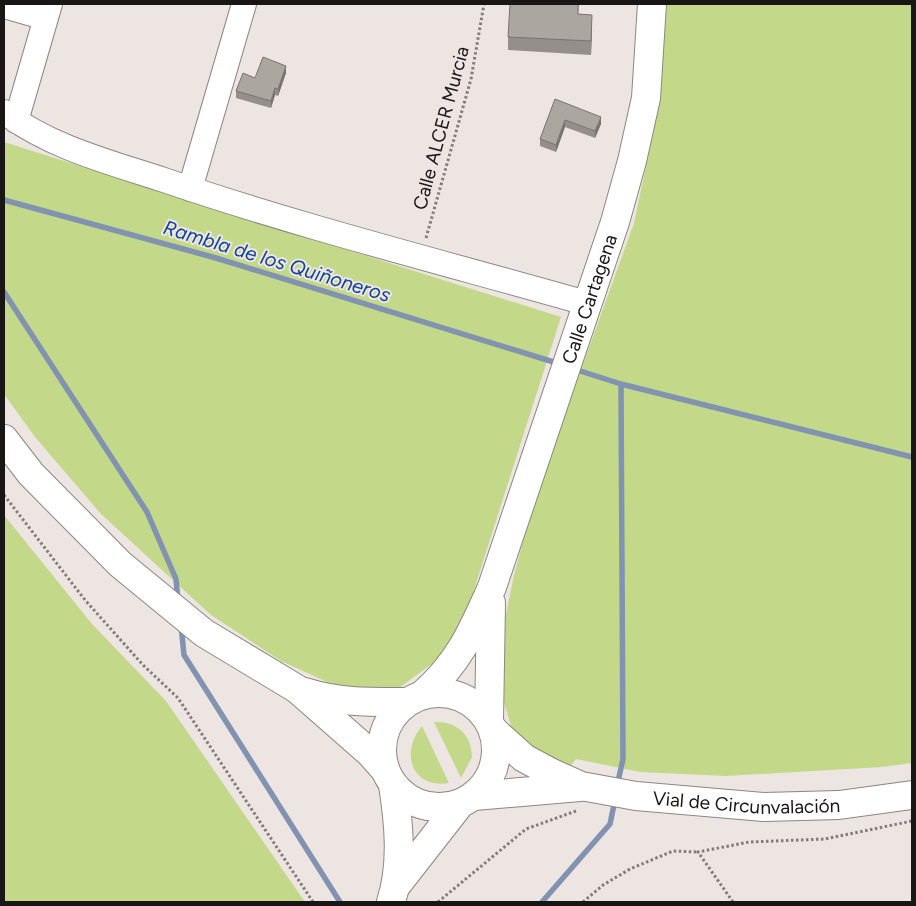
<svg xmlns="http://www.w3.org/2000/svg" width="916" height="906" font-family="Figtree,sans-serif">
  <rect width="100%" height="100%" fill="#ede5e2"/>
  <path fill="#c3d989" d="M664,4h248v759l-30,4 -156,9 -86,-4 -64,-13 -10,13 -52,-36 -14,-47 -2,-36 16,-78 21,-78 99,-274 19,-90 10,-75z
    M4,142l557,175 -88,276 -15,41 -21,26 -38,28 -35,3 -37,-9 -46,-21 -70,-46 -110,-101 -66,-77 -31,-43z
    M4,515l88,109 74,77 139,201h-301z
    M434,722c22,-1 38,12 38,35l-11,21z
    M422,726l27,57c-38,6 -49,-31 -27,-57z"/>
  <g fill="none" stroke-linecap="round" stroke-linejoin="round">
    <path stroke="#8193b0" stroke-width="5.5" d="M4,200l212,58 344,106
      M4,292l143,220 29,67 2,22
      M574,369l47,15 291,73
      M181,625l3,30 156,247
      M617,786l6,-27 -2,-375
      M542,902l68,-78 5,-24"/>
    <defs>
      <path id="minor" d="M4,6l42,12
        M4,112c46,35 105,50 160,68 138,47 281,83 422,123
        M16,121l34,-117
        M190,189l54,-185"/>
      <g id="major">
        <path d="M4,439l27,35 89,90 84,69 93,56 73,64 15,17"/>
        <path d="M305,692c35,11 66,10 102,10"/>
        <circle cx="439" cy="750" r="57"/>
        <path id="s1" d="M422,695c37,-32 51,-65 70,-108l123,-365 17,-61 14,-63 6,-94"/>
        <path d="M489,721l2,-118"/>
        <path id="s2" d="M493,730l31,28 28,15 29,13 55,10 128,11 75,-2 73,-10"/>
        <path d="M474,796l106,-9"/>
        <path d="M396,886l64,-82"/>
        <path d="M391,902c12,-38 8,-78 2,-117"/>
      </g>
    </defs>
    <use href="#minor" stroke="#8d8683" stroke-width="26"/>
    <use href="#major" stroke="#8d8683" stroke-width="30"/>
    <path stroke="#817c7a" stroke-width="3" stroke-dasharray="2.5 2.5" stroke-linecap="butt" d="M426,238l45,-159 13,-75
      M4,495l81,105 58,65 35,33 135,204
      M438,902l88,-73 50,-18
      M583,902l20,-17 27,-16 43,-18 25,1
      M733,902l-35,-50 51,-10 76,-3 87,-18"/>
    <use href="#minor" stroke="#fff" stroke-width="24"/>
    <use href="#major" stroke="#fff" stroke-width="28"/>
  </g>
  <path fill="#948f8a" d="M579,4l-1,10 14,14 -1,27 -83,-5v-13z
    M286,73l-8,23 -3,-1 -4,13 -35,-10v-7l19,-13z
    M555,99l46,25 -6,14 -30,-11 -9,25 -16,-6v-7z"/>
  <path fill="#787471" d="M592,15v13l-1,27v-14z
    M286,66v7l-8,23v-7z
    M275,88v7l-4,13v-7z
    M601,117v7l-6,14v-7z
    M565,120v7l-9,25v-7z"/>
  <path fill="#aca6a1" stroke="#787471" d="M510,4h68v10l14,1 -1,26 -83,-4z
    M263,57l23,9 -8,23 -3,-1 -4,13 -35,-10 7,-18 12,5z
    M555,99l46,18 -6,14 -30,-11 -9,25 -16,-6z"/>
  <g text-anchor="middle" dominant-baseline="central" stroke-width="4" stroke-linejoin="round" paint-order="stroke">
    <g font-size="19" fill="#191615" stroke="#ede5e2">
      <text transform="translate(441 128) rotate(-75)">Calle ALCER Murcia</text>
      <text stroke="none"><textPath href="#s1" startOffset="434">Calle Cartagena</textPath></text>
      <text stroke="none"><textPath href="#s2" startOffset="272">Vial de Circunvalación</textPath></text>
    </g>
    <g font-size="20" font-style="italic" fill="#0d4493" stroke="#ede5e2">
      <text transform="translate(277 261) rotate(17)">Rambla de los Quiñoneros</text>
    </g>
  </g>
  <rect width="916" height="906" fill="none" stroke="#191615" stroke-width="10"/>
</svg>
